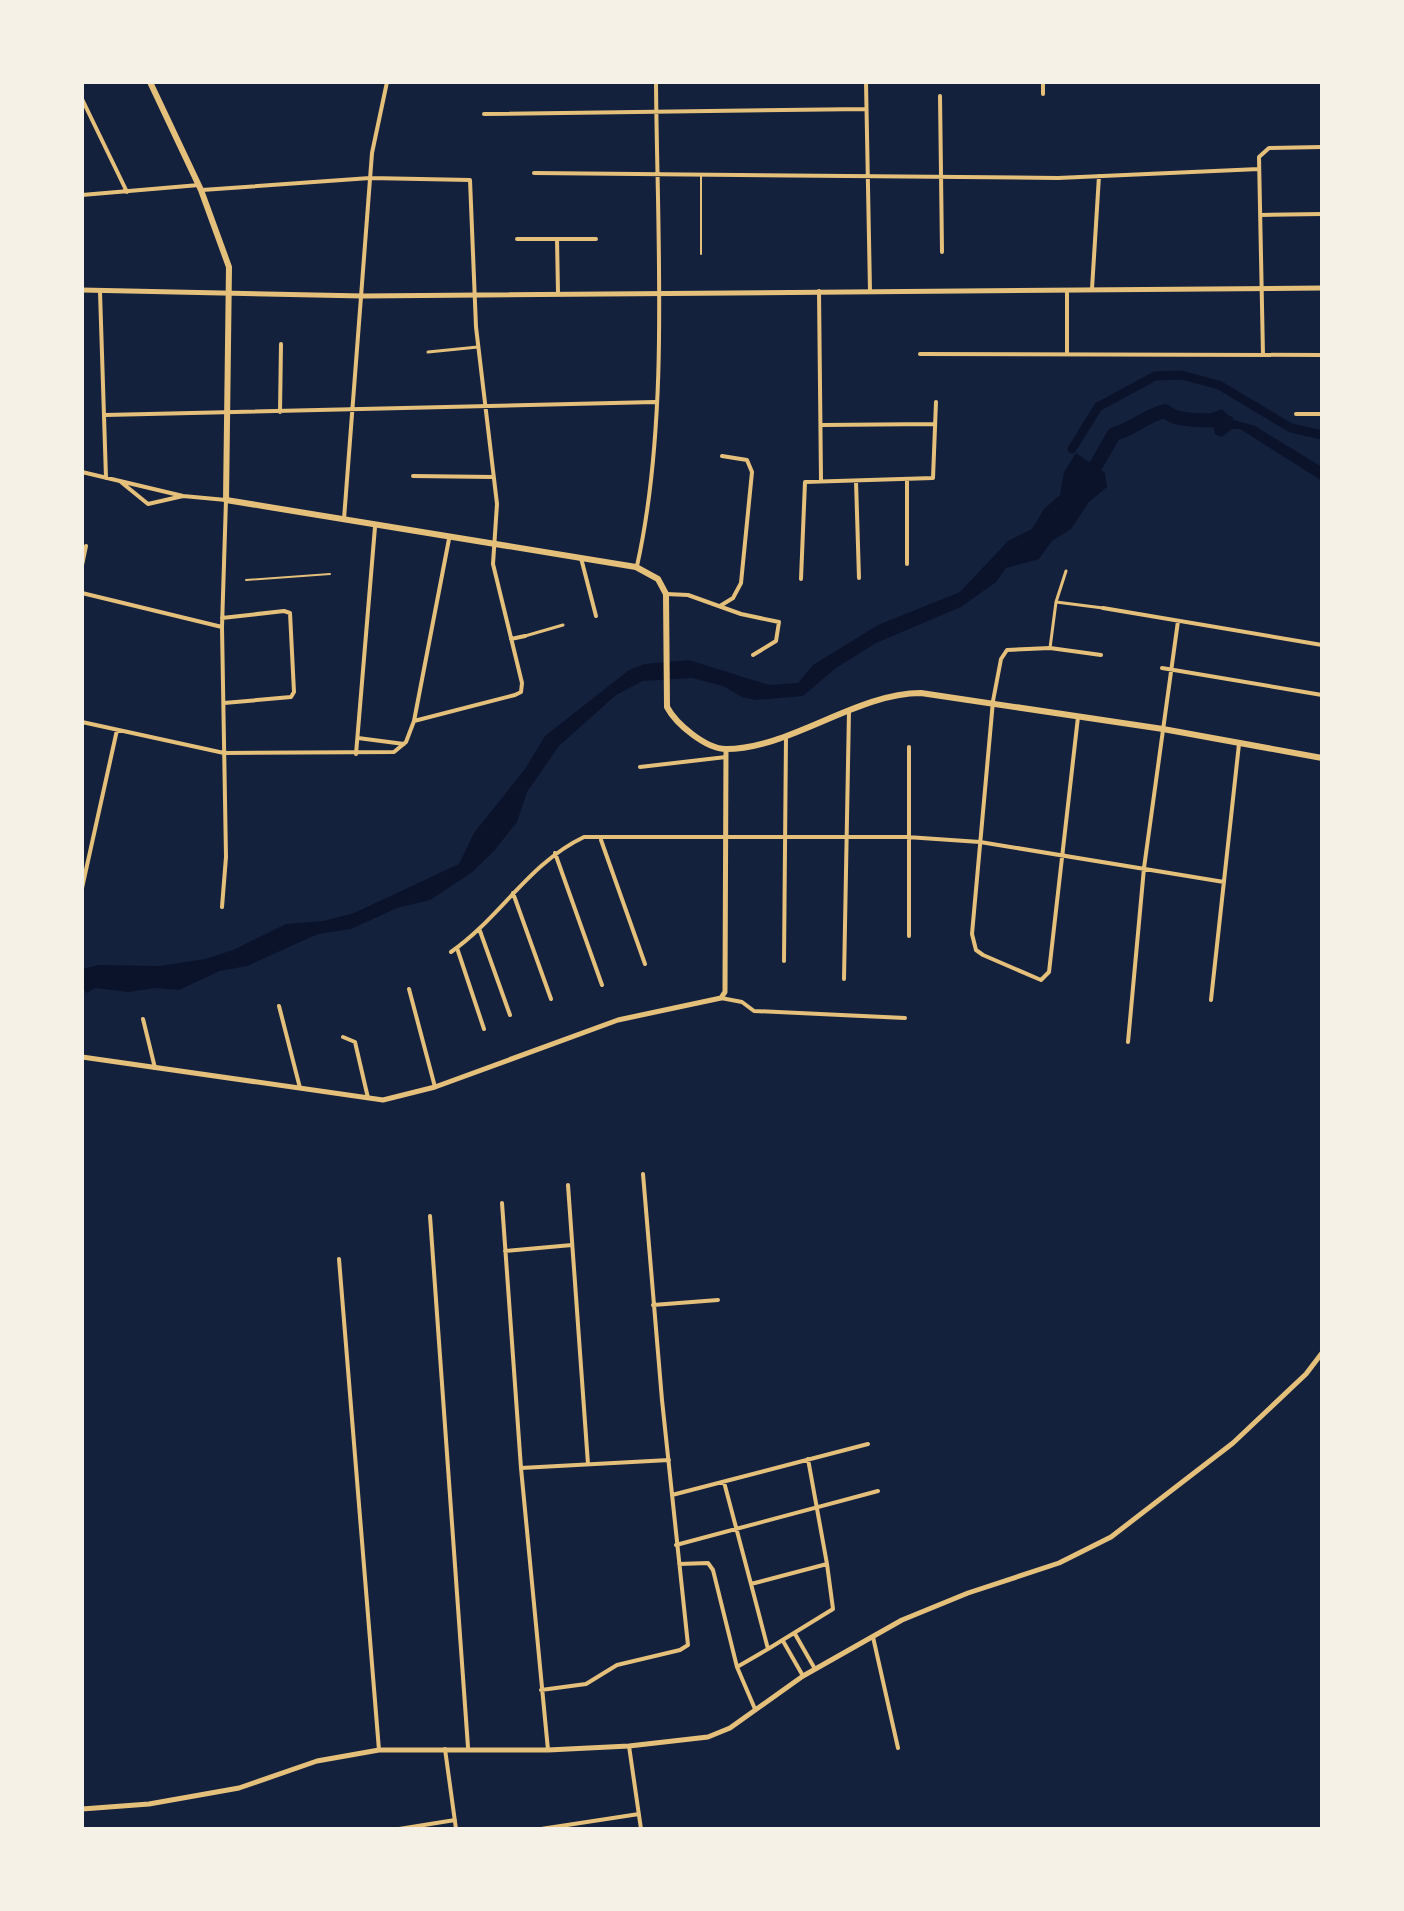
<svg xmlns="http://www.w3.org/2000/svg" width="1404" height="1911" font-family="Manrope,sans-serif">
  <rect width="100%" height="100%" fill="#14213d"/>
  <path fill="#0b132b" d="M1222,409l9,10 24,7 67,41v14l-82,-52h-8l-10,8 -7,-3 -4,-21z
    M1076,453l29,20 2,14 -18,15 -18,27 -19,12 -13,18 -33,9 -10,14 -35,25 -85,36 -40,25 -33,28 -47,4 -14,-3 -19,-11 -31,-8 -49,3 -27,14 -57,51 -32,46 -10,30 -23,29 -23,22 -41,27 -33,8 -46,21 -33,5 -71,32 -27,5 -41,19 -23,-2 -28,4 -33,-4 -8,5 -5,-5v-19l16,-4 62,1 45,-7 28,-9 53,-26 37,-3 31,-8 105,-49 15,-31 51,-64 20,-33 84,-66 16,-6 44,-4 80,25 29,-2 15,-18 65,-40 82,-33 48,-51 24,-12 12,-20 16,-14 4,-23z"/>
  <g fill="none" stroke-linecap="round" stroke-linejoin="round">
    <path stroke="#0b132b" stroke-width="9" d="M1072,449l26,-42 57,-31 26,-1 38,10 72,43 31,7"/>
    <path stroke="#0b132b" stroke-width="14" d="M1086,483l28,-49c19,-5 31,-18 51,-23 14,13 42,7 62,11"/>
    <path stroke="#e5c07b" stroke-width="2" d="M701,254v-78
      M246,580l84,-6"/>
    <path stroke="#e5c07b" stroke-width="3" d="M428,352l50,-5
      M1056,602l47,6
      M525,636l38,-11
      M1050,648l6,-46 10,-31"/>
    <path stroke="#e5c07b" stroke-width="4" d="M866,82l4,209
      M1043,94v-12
      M940,96l2,156
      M82,99l45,93
      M484,114l382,-5
      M534,173l524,5 201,-9
      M202,190l168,-12 100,2 6,147 21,177 -4,60 29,119 -1,9 -6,3 -101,26
      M82,195l117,-10
      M1260,215l62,-1
      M517,239h79
      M557,239l1,53
      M1092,289l7,-113
      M1067,290v64
      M819,291l2,189
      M100,292l6,186
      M920,354l402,1
      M1263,355l-4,-198 10,-9 53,-1
      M280,412l1,-68
      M1296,414h26
      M105,415l550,-13
      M822,425l113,-1
      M82,472l101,24 43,4 -4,127 4,230 -4,50
      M413,476l81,1
      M856,481l3,97
      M907,481v83
      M121,482l27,22 35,-8
      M344,519l28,-366 15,-71
      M581,558l15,58
      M82,565l4,-19
      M637,566c33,-148 20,-331 19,-484
      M801,579l4,-97 128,-4 3,-76
      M82,593l140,34
      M666,594l22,1 53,19 38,8 -3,19 -23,14
      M720,606l13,-8 8,-15 11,-111 -5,-12 -25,-4
      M1103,608l219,37
      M222,618l62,-7 6,2 4,79 -3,5 -67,6
      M511,639l14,-3
      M1162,668l160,27
      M1078,717l-29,255 -8,8 -58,-25 -7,-5 -4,-16 21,-233 8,-42 6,-9 43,-2 51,7
      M82,722l142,31 170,-1 12,-10 8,-21 35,-182
      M358,738l46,6
      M909,747v189
      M356,754l19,-227
      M640,767l86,-10
      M601,840l44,124
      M555,853l47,132
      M82,888l35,-158
      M513,893l38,106
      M480,931l30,84
      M457,948l27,81
      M451,952c49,-34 78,-89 133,-115h323l73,5 244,40
      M784,961l2,-225
      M844,979l5,-268
      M409,989l26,98
      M721,998l21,4 12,9 151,7
      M1211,1000l28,-256
      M279,1006l21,82
      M143,1019l12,49
      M343,1037l12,5 13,56
      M1128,1042l16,-174 34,-247
      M568,1185l20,279
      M502,1203l19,265 27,282
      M430,1216l38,531
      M505,1251l67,-6
      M339,1259l40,491
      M653,1305l65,-5
      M808,1459l19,105
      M521,1468l148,-8
      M724,1482l27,102
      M672,1495l196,-51
      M676,1545l202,-54
      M679,1564l29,-1 5,7 24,97 18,42
      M827,1564l6,45 -65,40 -17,-65z
      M795,1634l20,35
      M873,1637l25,111
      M783,1641l20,35
      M737,1667l31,-18
      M541,1690l45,-6 31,-19 63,-15 8,-5 -26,-245 -19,-226
      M629,1746l12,83
      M445,1749l11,80
      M399,1829l56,-9
      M541,1829l98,-15"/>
    <path stroke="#e5c07b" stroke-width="5" d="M82,290l281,6 959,-8
      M82,1057l301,43 52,-13 183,-67 103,-22 4,-6 1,-243
      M82,1809l67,-5 90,-16 78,-27 62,-11h169l81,-4 79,-9 22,-9 73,-52 99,-56 66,-27 91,-30 52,-26 122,-94 73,-69 16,-21"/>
    <path stroke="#e5c07b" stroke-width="6" d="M150,82l51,108 28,77 -3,233 410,67 22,12 8,15 1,113c9,17 39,42 59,42 64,0 130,-56 195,-56l242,36 159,29"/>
  </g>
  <rect width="1404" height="1911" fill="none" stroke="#f6f1e7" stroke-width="168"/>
</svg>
